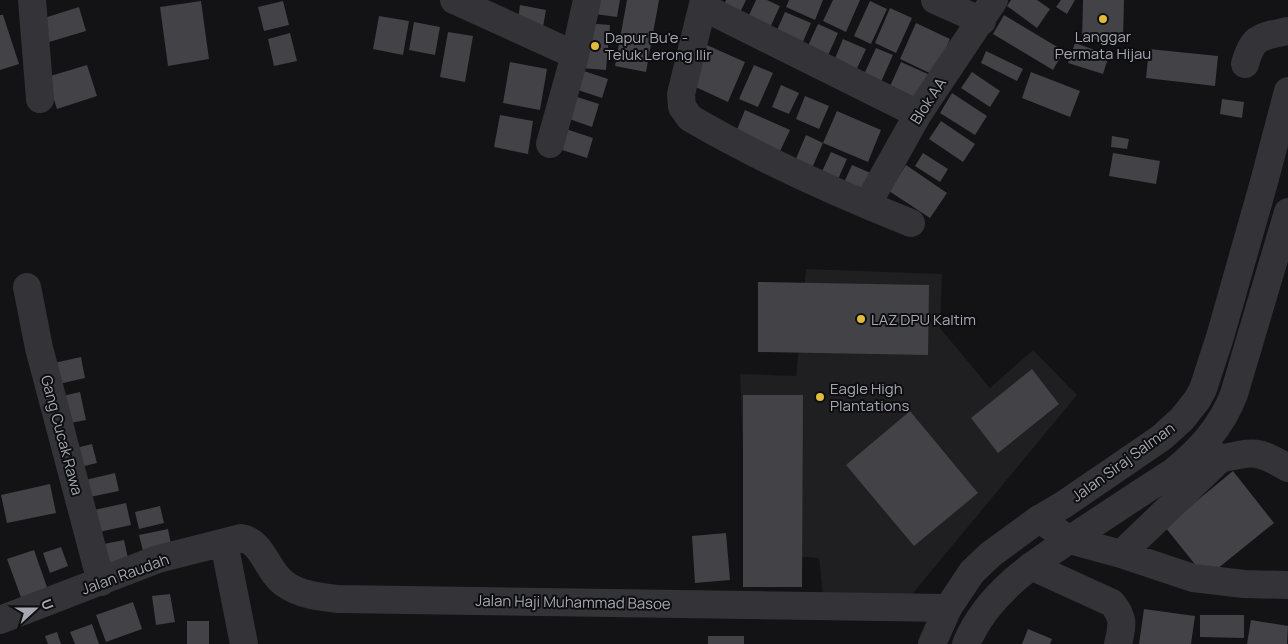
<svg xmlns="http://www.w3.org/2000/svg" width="1288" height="644" font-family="Manrope,sans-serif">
  <rect width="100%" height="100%" fill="#131214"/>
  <path fill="#1f1e21" d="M806,269l136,5 -2,54 50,60 43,-38 44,45 -168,203 -86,-1 -4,-39 -72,-5 -7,-179 56,2z"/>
  <path fill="#424247" d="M589,0h31l-3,17 -30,-4z
    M627,0h32l-13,72 -31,-6z
    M726,0h20l-8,17 -16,-8z
    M756,0h11l13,6 -13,28 -22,-10z
    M789,0h34l-8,20 -29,-13z
    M833,0h27l-14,32 -23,-11z
    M1011,0h26l13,9 -13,19 -30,-22z
    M1061,0h14l-8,14 -11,-7z
    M1083,0h41l-1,39h-41z
    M201,1l8,58 -41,7 -8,-59z
    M283,1l6,24 -25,6 -6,-24z
    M870,1l17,8 -16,35 -17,-8z
    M520,5l26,5 -4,23 -25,-6z
    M79,7l7,24 -37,11 -8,-23z
    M890,8l22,10 -16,35 -21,-10z
    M785,12l26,11 -12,28 -26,-12z
    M0,15h3l16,49 -19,6z
    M1004,15l60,36 -11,19 -60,-36z
    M379,16l30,5 -6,34 -30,-6z
    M414,22l26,5 -5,28 -26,-5z
    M585,23l25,2 -4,45 -25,-2z
    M916,23l34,16 -16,36 -34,-16z
    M818,24l20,9 -13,29 -20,-10z
    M448,32l25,4 -8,46 -25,-5z
    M290,33l7,28 -23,5 -6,-27z
    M843,39l23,10 -13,28 -22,-9z
    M700,42l45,20 -17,40 -41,-19z
    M1075,43l34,12 -6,19 -35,-11z
    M876,48l17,7 -16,36 -17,-8z
    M1149,49l69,7 -3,30 -69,-8z
    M986,51l37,18 -6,12 -36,-18z
    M510,62l37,7 -7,41 -37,-7z
    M901,62l29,13 -15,33 -29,-13z
    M87,65l10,31 -40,13 -10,-32z
    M754,65l19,8 -15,34 -19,-8z
    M581,70l27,9 -6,19 -27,-9z
    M972,72l28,19 -10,16 -29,-19z
    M1031,72l49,19 -10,26 -48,-19z
    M781,85l18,8 -10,21 -17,-7z
    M952,93l35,23 -12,19 -35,-22z
    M568,94l31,10 -7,23 -31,-11z
    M805,96l24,10 -10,23 -23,-10z
    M1222,99l22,3 -2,16 -22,-4z
    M745,110l45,20 -14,30 -43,-21z
    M837,111l44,19 -13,32 -45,-19 -14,32 -17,-7 14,-33 17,8z
    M500,115l33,6 -5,33 -34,-7z
    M941,121l34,23 -12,18 -34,-23z
    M557,126l36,12 -6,20 -37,-12z
    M1112,136l17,3 -2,10 -16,-2z
    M831,152l16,7 -13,29 -16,-8z
    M923,153l25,16 -8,13 -25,-16z
    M1113,153l47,8 -4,23 -47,-8z
    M852,165l21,9 -12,27 -20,-12z
    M906,165l41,28 -17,25 -41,-27z
    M758,282l171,3 -1,70 -170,-3z
    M81,357l4,21 -35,8 -5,-21z
    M1032,369l27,35 -61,49 -27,-35z
    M80,392l6,28 -26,5 -6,-27z
    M743,395h60l-1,192h-59z
    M910,411l68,82 -64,53 -68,-81z
    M92,444l5,19 -21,5 -4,-19z
    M1233,471l41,52 -68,55 -41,-51z
    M115,473l4,18 -34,7 -4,-17z
    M50,484l6,29 -49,10 -6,-28z
    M126,503l5,22 -41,9 -5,-22z
    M160,506l4,17 -25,6 -4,-17z
    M168,529l4,20 -28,6 -5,-20z
    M726,533l4,47 -35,3 -3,-47z
    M124,540l5,23 -30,6 -5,-23z
    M61,547l7,19 -18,7 -7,-20z
    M34,550l14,40 -26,10 -15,-41z
    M170,594l5,28 -19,3 -4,-29z
    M133,602l9,27 -36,13 -10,-27z
    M1144,609l51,7 -4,28h-52z
    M1200,615h44v23l-44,-1z
    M1251,620l37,6 -1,18h-40z
    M187,621h22v23h-22z
    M92,624l7,20h-24l-5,-12z
    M1028,629l24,10 -2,5h-28z
    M57,632l4,12h-13l-3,-8z
    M708,636h36v8h-36z"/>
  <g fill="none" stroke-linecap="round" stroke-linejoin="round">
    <path stroke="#343438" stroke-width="28" d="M32,0l8,99
      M454,0l121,55
      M704,0l-23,94 1,13 8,11c70,41 146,75 221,105
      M935,0l47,21
      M703,7l215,107
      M1245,64c8,-29 16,-27 43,-33
      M550,144l25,-89 12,-55
      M867,205l51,-91 76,-114
      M27,287l12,61 62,234
      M1203,445l17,14 -99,95 72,24 51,6 44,1
      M1220,459c34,-8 38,-9 68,9
      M1039,519l31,21 51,14
      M224,543l20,101
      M1031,566l81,37c13,16 10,23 6,41
      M0,620l158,-61 83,-21c22,3 26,34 44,46 15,11 35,13 53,15l610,9"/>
    <path stroke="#343438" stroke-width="28" d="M932,644l16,-36 24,-36 19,-18 48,-35 24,-14 98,-67 21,-19 15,-19 6,-11 17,-52 44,-155 24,-91
      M966,644c22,-53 71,-83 117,-113 30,-20 60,-40 90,-59 27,-22 49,-46 61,-78l54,-182"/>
  </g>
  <g fill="#e0bb3e" stroke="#0e0d0f" stroke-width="2">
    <circle cx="1103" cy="19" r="5"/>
    <circle cx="595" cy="46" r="5"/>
    <circle cx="861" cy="319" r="5"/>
    <circle cx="820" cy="397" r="5"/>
  </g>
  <g text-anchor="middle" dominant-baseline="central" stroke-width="4" stroke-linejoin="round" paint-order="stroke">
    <g font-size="15" fill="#a5a8b3" stroke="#0e0d0f" text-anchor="start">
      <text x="1103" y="36" text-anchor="middle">Langgar<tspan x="1103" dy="17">Permata Hijau</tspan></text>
      <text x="605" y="37">Dapur Bu'e -<tspan x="605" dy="17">Teluk Lerong Ilir</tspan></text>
      <text x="871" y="319">LAZ DPU Kaltim</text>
      <text x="830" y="388">Eagle High<tspan x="830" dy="17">Plantations</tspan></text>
    </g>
    <g font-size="15" fill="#a5a8b3" stroke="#0e0d0f">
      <text transform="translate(928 101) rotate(-57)">Blok AA</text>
      <text transform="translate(62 435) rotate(75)">Gang Cucak Rawa</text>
      <text transform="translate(1123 462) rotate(-36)">Jalan Siraj Salman</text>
      <text transform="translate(125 574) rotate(-20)">Jalan Raudah</text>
      <text transform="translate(573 602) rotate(1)">Jalan Haji Muhammad Basoe</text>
    </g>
  </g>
  <g transform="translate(35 609) rotate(69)" stroke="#0e0d0f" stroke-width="4" paint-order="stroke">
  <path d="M0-4L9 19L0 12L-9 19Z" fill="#a5a8b3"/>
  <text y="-8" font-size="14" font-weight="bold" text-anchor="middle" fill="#a5a8b3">U</text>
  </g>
</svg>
